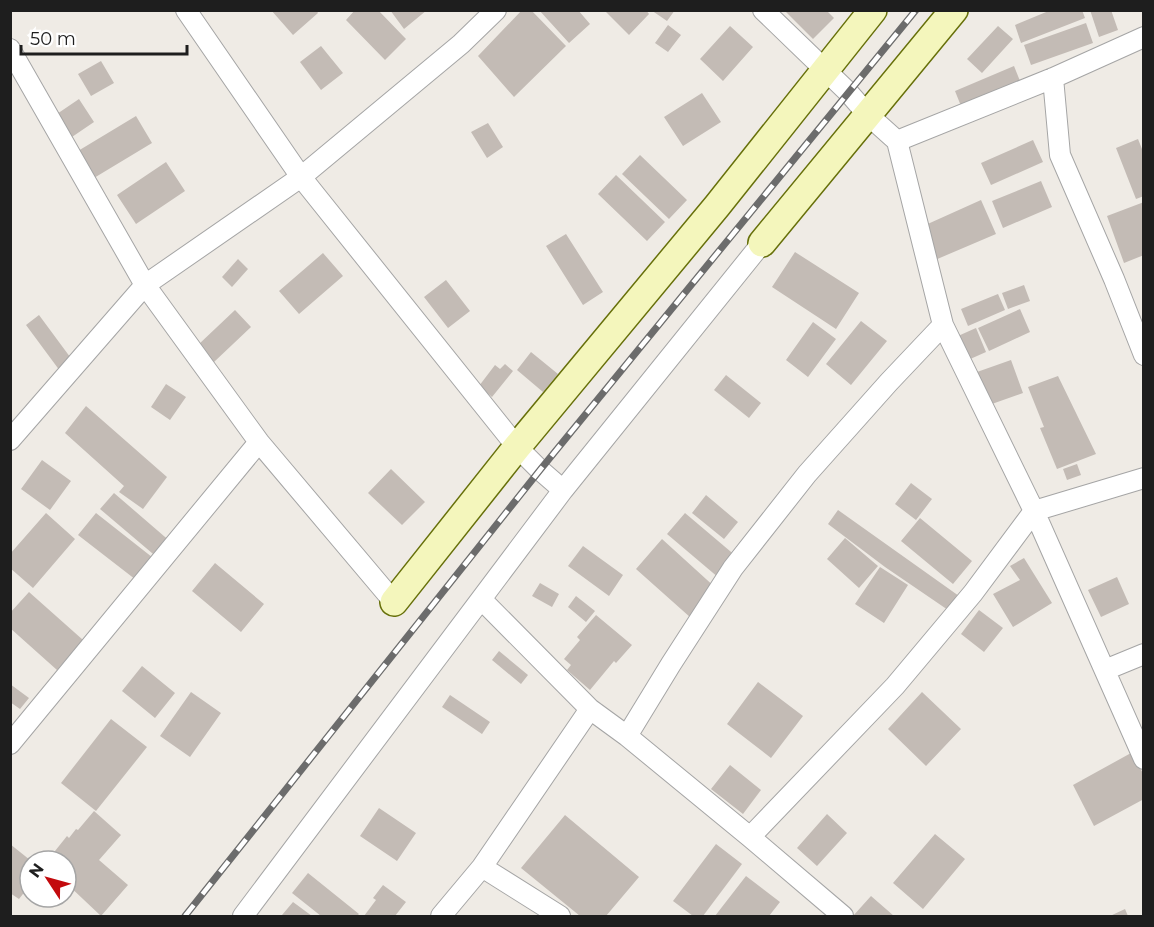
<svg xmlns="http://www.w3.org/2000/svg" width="1154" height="927" font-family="Montserrat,sans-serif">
  <rect width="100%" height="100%" fill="#efebe5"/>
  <path fill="#c3bbb5" d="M271,10h45l2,3 -25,22z
    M355,10h23l28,29 -21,21 -39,-40z
    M390,10h37l-23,19z
    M522,10h9l35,36 -52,51 -36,-41z
    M539,10h39l12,14 -21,19z
    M604,10h42l3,4 -20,21z
    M651,10h24l-8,11z
    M784,10h42l8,8 -21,21z
    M1051,10h31l3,8 -64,25 -6,-18z
    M1090,10h21l7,20 -19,7z
    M1086,23l7,20 -62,22 -7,-20z
    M668,25l13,10 -13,17 -13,-9z
    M730,26l23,21 -30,34 -23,-22z
    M998,26l15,13 -31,34 -15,-14z
    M321,46l22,27 -22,17 -21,-28z
    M101,61l13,22 -23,13 -13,-22z
    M1014,66l6,15 -59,25 -6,-15z
    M702,93l19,29 -38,24 -19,-29z
    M79,99l15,23 -25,17 -15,-23z
    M136,116l16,27 -63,38 -16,-27z
    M488,123l15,24 -16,11 -16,-26z
    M1138,139l6,15v42l-8,3 -20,-51z
    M1033,140l10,22 -52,23 -10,-22z
    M640,155l47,45 -18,19 -47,-45z
    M166,162l19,29 -49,33 -19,-29z
    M616,175l49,47 -18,19 -49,-47z
    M1041,181l11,26 -49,21 -11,-27z
    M981,200l15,34 -61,26 -14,-33z
    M1144,202v53l-20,8 -17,-47z
    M566,234l37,58 -20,13 -37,-59z
    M795,252l64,41 -23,36 -64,-42z
    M323,253l20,23 -44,38 -20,-23z
    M238,259l10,10 -16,18 -10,-10z
    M446,280l24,31 -22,17 -24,-31z
    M1024,285l6,16 -22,8 -6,-16z
    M998,294l7,16 -37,16 -7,-17z
    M1020,309l10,23 -41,19 -11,-23z
    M235,310l16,17 -37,35 -16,-17z
    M39,315l34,46 -13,10 -34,-46z
    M861,321l26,20 -36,44 -25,-21z
    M813,322l23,17 -28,38 -22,-17z
    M976,328l10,24 -18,8 -10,-24z
    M531,352l27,22 -15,18 -26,-22z
    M1011,360l12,33 -34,12 -12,-33z
    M505,364l8,7 -21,26 -13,-11 16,-21 5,4z
    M726,375l35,28 -12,15 -35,-28z
    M1058,376l38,78 -39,15 -17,-41 4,-1 -16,-40z
    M166,384l20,13 -16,23 -19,-13z
    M86,406l81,71 -24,32 -24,-17 5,-6 -59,-53z
    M42,460l29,21 -21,29 -29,-21z
    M1077,464l4,11 -14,5 -4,-11z
    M391,469l34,33 -23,23 -34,-32z
    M911,483l21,16 -16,21 -21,-16z
    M114,493l58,50 -13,16 -59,-50z
    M706,495l32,27 -14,17 -32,-26z
    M838,510l121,86 -11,14 -63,-43 -57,-43z
    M46,513l29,26 -42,49 -23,-20v-14z
    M96,513l61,48 -17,22 -62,-48z
    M685,513l52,44 -18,21 -52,-44z
    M920,518l52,43 -19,23 -52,-43z
    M845,538l33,28 -19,22 -32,-29z
    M662,539l55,50 -26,29 -55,-49z
    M583,546l40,29 -14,21 -41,-30z
    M1024,558l28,45 -39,24 -20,-33 27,-14 -10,-14z
    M215,563l49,41 -23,28 -49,-41z
    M880,567l28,18 -24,38 -29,-19z
    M1117,577l12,27 -28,13 -13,-27z
    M540,583l19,11 -7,13 -20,-11z
    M29,592l54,48 -26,30 -47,-42v-15z
    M576,596l19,15 -9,11 -18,-15z
    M979,610l24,18 -19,24 -23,-18z
    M596,615l36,30 -16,18 -2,-2 -24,29 -23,-20 4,-5 -7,-6 16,-19 -3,-3z
    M499,651l29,24 -7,9 -29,-24z
    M142,666l33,27 -20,25 -33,-27z
    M758,682l45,34 -32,42 -44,-34z
    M10,684l19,14 -9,11 -10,-7z
    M191,692l30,21 -31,44 -30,-21z
    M922,692l39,37 -35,37 -38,-37z
    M450,695l40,27 -8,12 -40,-27z
    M111,719l36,28 -51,64 -35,-28z
    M1131,753l13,22v24l-50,27 -21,-41z
    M730,765l31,25 -18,24 -32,-25z
    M379,808l37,25 -19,28 -37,-25z
    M94,811l27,24 -22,25 29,25 -27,31 -35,-33v-22h-19l20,-25 2,2 7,-9 2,1z
    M827,814l20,19 -30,33 -20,-18z
    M565,815l74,62 -33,39h-26l-59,-48z
    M935,834l30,25 -42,50 -30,-26z
    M10,844l20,16v25l-11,14 -9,-6z
    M716,844l26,20 -39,52h-10l-20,-15z
    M308,873l51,41 -2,2h-36l-29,-23z
    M746,876l34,26 -11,14h-54z
    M383,885l23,17 -11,14h-31l12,-16 -3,-2z
    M871,896l23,20h-41z
    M293,902l19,14h-28l-2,-1z
    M1125,909l3,7h-18z"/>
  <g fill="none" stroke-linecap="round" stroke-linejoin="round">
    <defs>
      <path id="street" d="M186,10l115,167 216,270 23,23 23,20
        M763,10l85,82 20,23 29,26 46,184 91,186 110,248
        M10,49l135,236 114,157 135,160
        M1053,78l7,77 54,124 30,76
        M897,141l156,-63 91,-41
        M10,440l135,-155 156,-108 160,-133 35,-34
        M482,600l108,109 37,27 123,101 93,79
        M1105,670l39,-16
        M627,736l44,-72 62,-96 74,-94 82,-92 54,-57
        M10,744l249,-302
        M750,837l145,-151 78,-93 61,-82 110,-33
        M482,867l78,49
        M243,916l320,-426 199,-247
        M441,916l41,-49 108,-158"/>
      <path id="secondary" d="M762,243l192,-233
        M394,602l123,-155 200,-241 156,-196"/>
    </defs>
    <use href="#street" stroke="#a5a5a5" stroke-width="22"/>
    <use href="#secondary" stroke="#67700a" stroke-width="30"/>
    <use href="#street" stroke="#fff" stroke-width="20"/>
    <use href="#secondary" stroke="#f4f6bc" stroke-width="27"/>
    <defs>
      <path id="rail" d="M185,916l355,-446 376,-460"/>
    </defs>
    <use href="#rail" stroke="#6c6c6c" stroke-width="7"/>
    <use href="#rail" stroke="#fff" stroke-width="4.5" stroke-dasharray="14" stroke-linecap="butt"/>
  </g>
  <rect width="1154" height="927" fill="none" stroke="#1e1e1e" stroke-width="24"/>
  <g transform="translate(48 879) rotate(306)"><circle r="28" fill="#ffffff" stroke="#a5a5a5" stroke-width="1.5"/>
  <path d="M0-4.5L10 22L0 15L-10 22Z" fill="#c30a0d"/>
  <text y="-9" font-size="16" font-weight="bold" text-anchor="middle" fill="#1e1e1e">N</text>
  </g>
  <path d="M21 45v9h166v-9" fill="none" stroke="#1e1e1e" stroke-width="3"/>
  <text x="30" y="45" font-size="18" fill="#1e1e1e" stroke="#ffffff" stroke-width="4.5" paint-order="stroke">50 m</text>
</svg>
